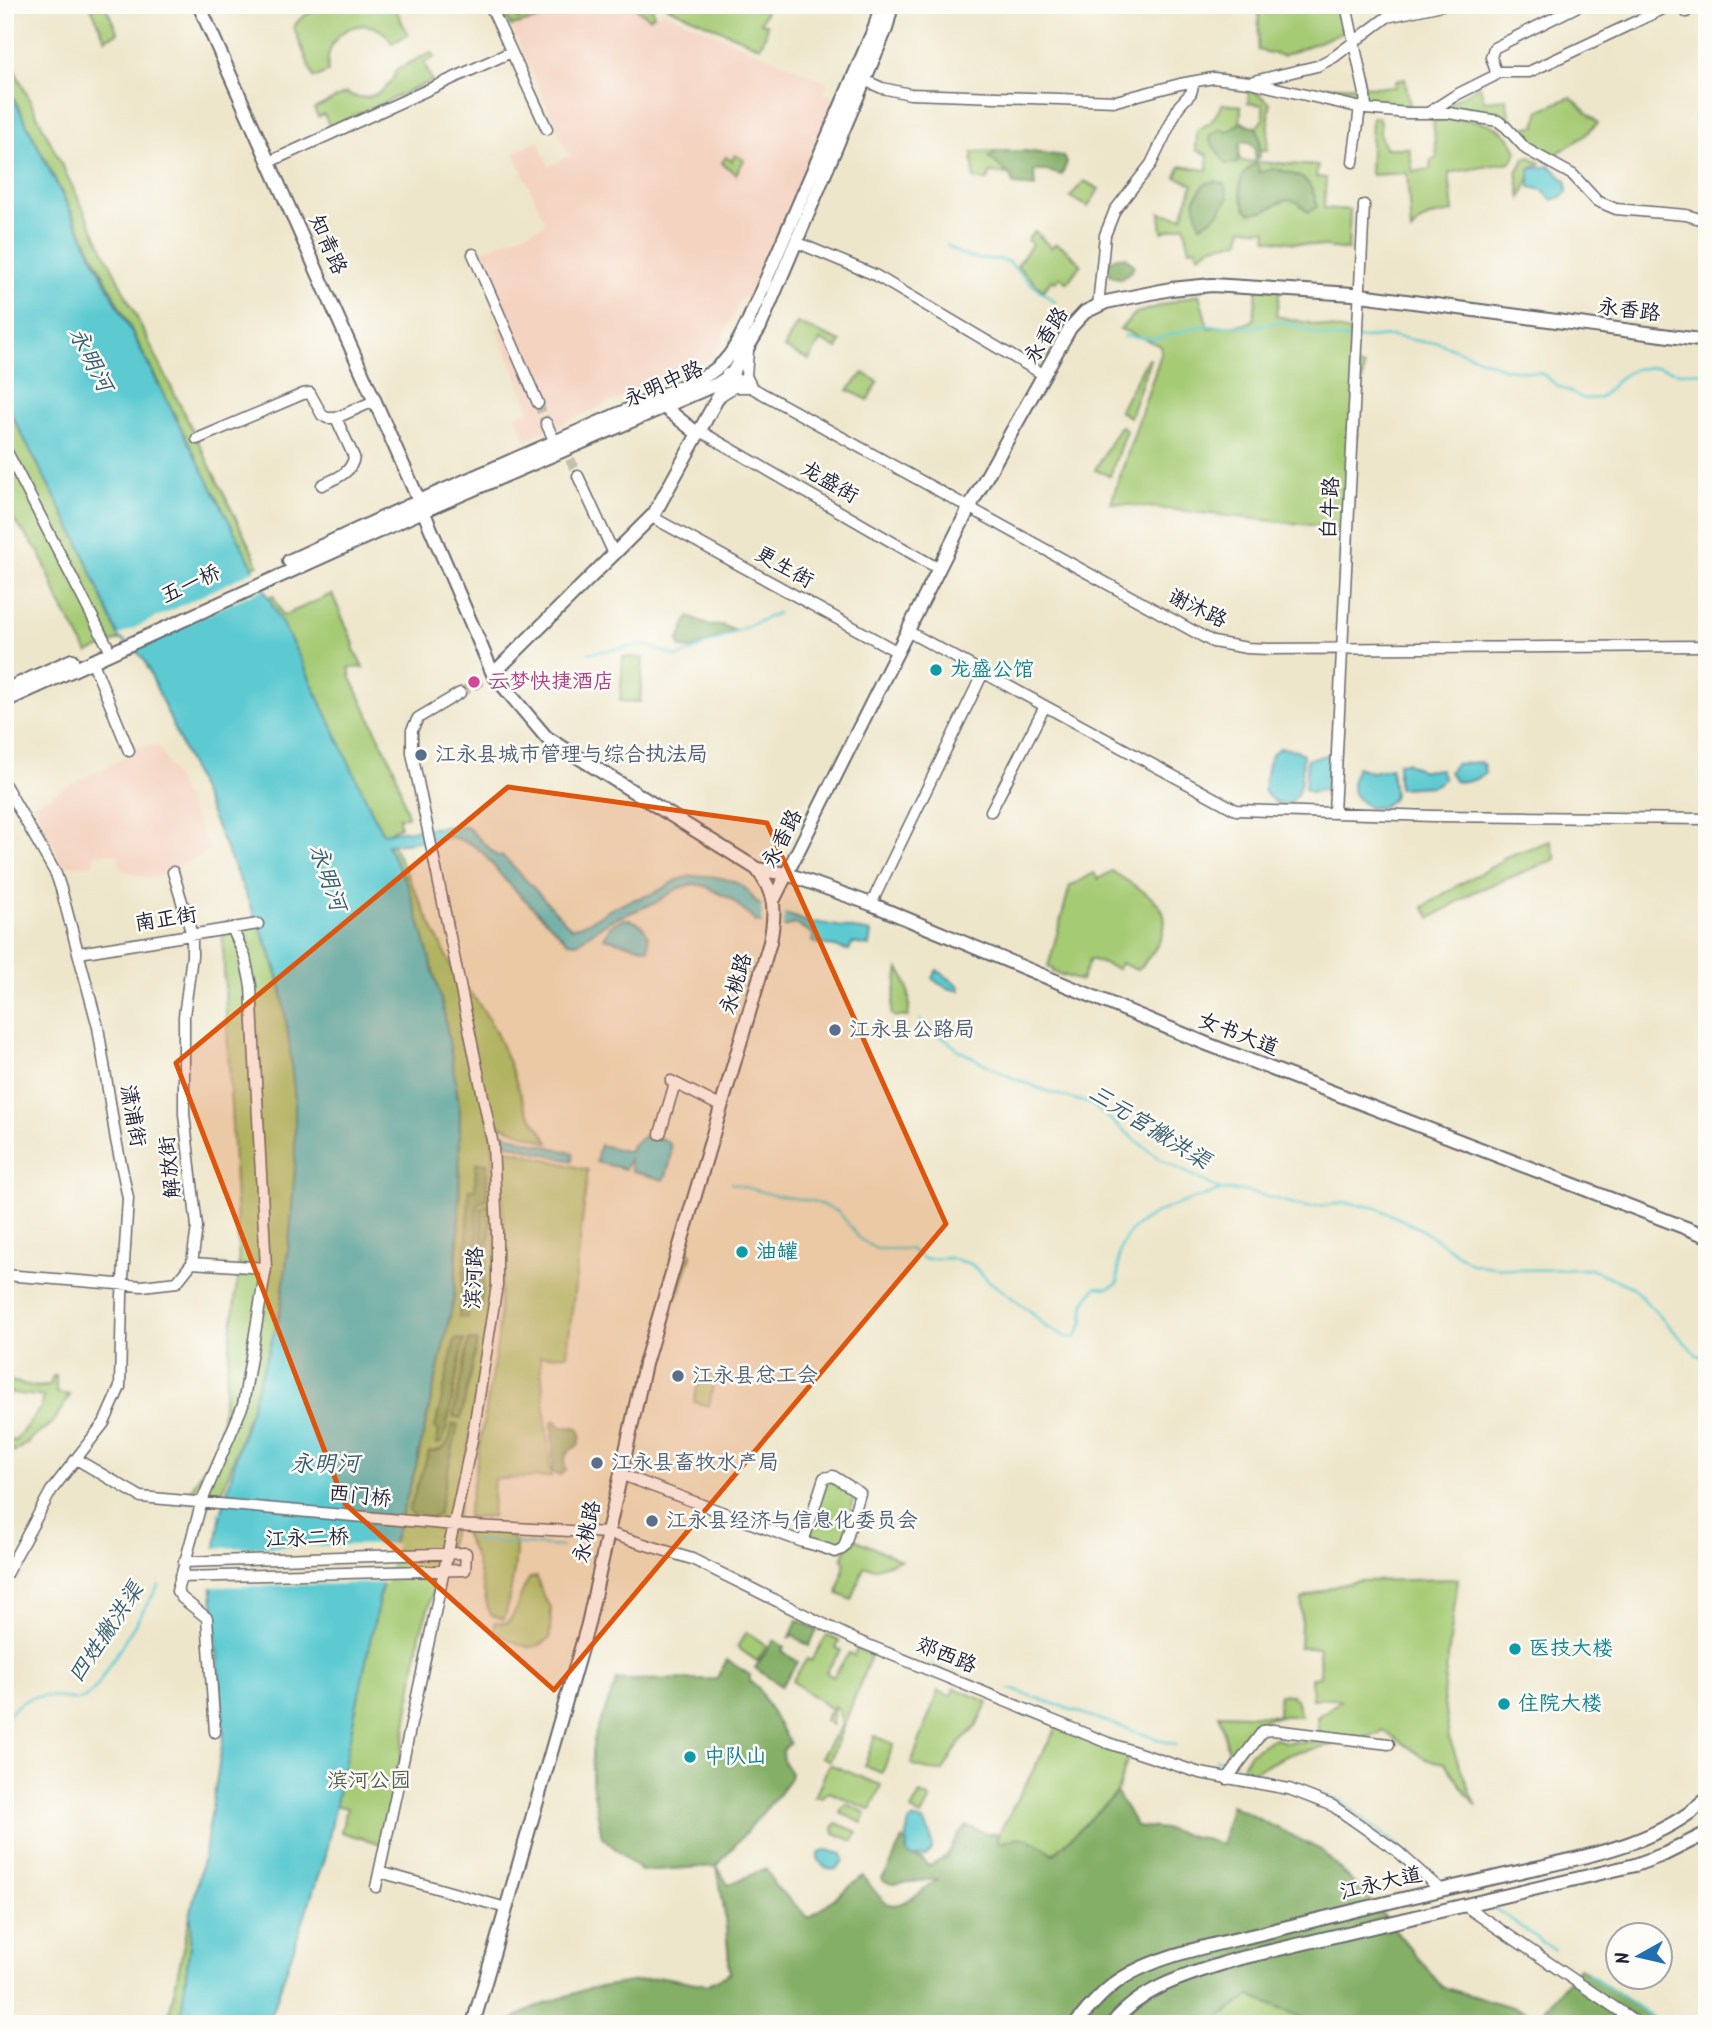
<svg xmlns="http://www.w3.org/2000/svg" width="1712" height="2029" font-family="Kalam,'LXGW WenKai TC',sans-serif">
  <rect width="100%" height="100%" fill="#fdfcf7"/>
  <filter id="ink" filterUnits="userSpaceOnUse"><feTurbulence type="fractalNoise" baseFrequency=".0143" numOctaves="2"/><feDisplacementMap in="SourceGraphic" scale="14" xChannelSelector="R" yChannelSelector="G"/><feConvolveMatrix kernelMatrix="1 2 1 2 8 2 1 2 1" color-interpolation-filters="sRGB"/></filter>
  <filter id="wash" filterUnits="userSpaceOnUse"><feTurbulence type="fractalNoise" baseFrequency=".00686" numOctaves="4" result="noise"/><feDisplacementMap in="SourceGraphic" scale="28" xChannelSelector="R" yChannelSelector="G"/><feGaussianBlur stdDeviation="1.57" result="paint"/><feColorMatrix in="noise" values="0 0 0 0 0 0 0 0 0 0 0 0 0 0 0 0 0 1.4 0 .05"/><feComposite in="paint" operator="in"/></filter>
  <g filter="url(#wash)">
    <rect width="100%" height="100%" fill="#eee6ca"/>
    <path fill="#f4d3c1" d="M634,6l15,12 13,-7 166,71 -4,11 13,6 -88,201 -7,-3 -29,61 -187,81 -10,-23 14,-6 -33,-82 11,-6 -29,-70 67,-28 -32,-72 24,-10 11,24 23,-11 -4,-1 -57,-128 64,-16z
      M159,746l52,105 -55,26 -19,-1 -15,-7 -5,-16 -23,1 -1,11 -30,1 -30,-62 91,-46 13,-11z"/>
    <path fill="#a6cb74" stroke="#647658" stroke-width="2" d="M90,5h15l13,28 -13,6z
      M328,5h66l14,30 -16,8c-19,-34 -70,-16 -64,29l-14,6 -20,-50c4,-13 22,-17 34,-23z
      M548,5h104l2,10 -5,3 -15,-12 -59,4 -64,16 -5,-9 9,-6 3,8z
      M663,5h106l-9,18 7,1 -2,12 -5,11z
      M1284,5h53l7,27 -61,24 -25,-6 1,-39 25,-2z
      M5,50l248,503 5,12 -6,2 -247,-486z
      M432,52l2,5 -10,6 8,18 -102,46 -6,-13 -6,3 -4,-8 32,-16c22,12 44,-2 51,-24z
      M1405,79l5,27 -45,-2 -40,-12 1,-6 69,1v-6z
      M1480,85l4,16 22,-2 6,28 3,2 20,-3 5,-16 31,-13 27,26 -15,14 -35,22 -54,-43 -18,-5h-39z
      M1251,89l19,14 -3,47h-7l-1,-16 -3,-6 7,-9v-14l-15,-2 1,-13z
      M1223,104l18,2 -2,51 3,4 76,5 -2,11 10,1 -2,30 26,2 -2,40 -82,-11 1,-9 -25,-2 -2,13 -27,5 -14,9 -3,-7 -6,1 -6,-24 -22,7 -2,-19 22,4 11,-33 -17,-7 5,-11 26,4 1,-15 -12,-5 1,-20 13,-7z
      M1372,117h6c6,11 -3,17 8,31h23l4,24 17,-3 1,-9 6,-2 -4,-37c31,-4 72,-4 84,31l-6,10 -62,11 4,39c-18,3 -31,4 -42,20l-4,-59 -35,2 -2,-2z
      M997,151l-8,6 20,17 -19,-1 -2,7 -14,-1 -2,-27z
      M735,155l9,5 -8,14 -14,-11 4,-6 6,4z
      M1530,157l10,6 -10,6 -1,11 -8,18 -4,-26 8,-14z
      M1084,181l15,8 -11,18 -18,-10z
      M1035,231l16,17 5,-4 7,3 18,17 -14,19 -7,-6 -4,5 -4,-2 -9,11 -26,-25 15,-22 -5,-4z
      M1257,288l23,1 -4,27 75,16v33l13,2 -18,162 -235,-26 50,-149v-8l-41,-17 16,-16 63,-19 9,34 37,-4 9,-4z
      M797,323l44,19 -4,7 -16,-9 -12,20 -25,-12z
      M1148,358l2,1 -20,58 -11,-6z
      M864,373l14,9 -10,18 -20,-10z
      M5,402l74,141 42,96 -33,14 -28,-50 -20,-50 -35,-44z
      M1122,426l4,4 -16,46 -15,-6 24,-43z
      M332,594l22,50 -1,3 10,21 -14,-1 2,11 44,92 13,47h-9l1,10 -13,6 72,149c34,28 51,84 66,124 6,13 17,23 24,37l-50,-18 -14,-26 8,46 3,140 -41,240 -35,109 -27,176 -8,35 -44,-13 6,-24 -12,-3 51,-239 30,-100 38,-168 5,-84 1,-102 -17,-105 -35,-121 -140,-288 5,-3 10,21z
      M623,657l20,1 -3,44 -20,-1z
      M1550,841l6,18 -82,33 -43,26 -8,-11 35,-22 45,-24 -1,-3z
      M1112,871c14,10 33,19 45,32 20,21 -4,52 -20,67l-16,-7 -3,6 -28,-10 -9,22 -28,-9v-3l-5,-2 22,-81 24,-13 4,6z
      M258,924c45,96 43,230 29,334 -2,19 -3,39 -8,58 -16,63 -40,125 -60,186l-34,-2 34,-58 20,-178 -17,-333z
      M899,969c10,14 12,31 9,48l-15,-1 -2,-3z
      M498,1147l90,23 -21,185 -27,1 11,121 -57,2 -2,38 -25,1 31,-179 6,-112z
      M688,1248l3,7 -12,39 -6,3z
      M700,1372l15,4 -6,30 -15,-4z
      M53,1376h3v17l14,2 -16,26 -39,31 -10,-8v-6l10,3 26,-34 3,-10 -39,-5v-11c16,-1 28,10 45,4z
      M824,1478l32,10 -14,61 -39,-7z
      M497,1532c8,1 16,2 18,10 4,9 -7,66 -11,77l-13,-4 -3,-7 -13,-51 -11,-24z
      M850,1537l51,23 -25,8 -12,-1 -12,33 -14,-6 7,-32 -3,-2z
      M537,1577l6,19 8,11 -1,31c-21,19 -34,3 -56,-6v-10l13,1c12,-11 12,-32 23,-45z
      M1458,1579l-15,117 6,42 27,69 -31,-44 -17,-3 -46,-30 -3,4 -88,20 -55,25 13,-25 25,-16 11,4h34l-2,-25 23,-16 -6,-3 -22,1 -1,-21 9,-1 -1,-29h-19l2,-49 34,-13 22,-5z
      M747,1632l20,14 -10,15 -20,-14z
      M827,1635l12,6 -3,7 5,2 -15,22 7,5 16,-24 5,3 3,-8 14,7 -41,106 -9,-4 21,-32 -3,-14 -5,-5 -2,19 -7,-5 6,-11 -39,-28 15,-22 4,2z
      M954,1688l34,14 -12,25 -16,15 -17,29 -15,-1 -17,-6 27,-73 13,5z
      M1279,1694l10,1 7,4 5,17h-22l-18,5 -29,43 -13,-50 59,2z
      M1059,1723l71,28 -13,42 -63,61c-24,-15 -27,-21 -56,-11l1,-10z
      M875,1736l19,8 -12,29 -18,-7z
      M829,1764l52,21 -10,25 -42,-18 -8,5h-6z
      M920,1794l10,5 -9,17 -10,-6z
      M847,1804l19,9 -4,10 -22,-10 2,-6z
      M836,1823l22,9 -5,9 -19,-8 -1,-5z
      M190,1916l2,12 -12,96h-13z
      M1250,1996l67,28h-107z"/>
    <path fill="#84af66" stroke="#536850" stroke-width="2" d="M1241,122l14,5 4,7 1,23 -5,3v-12l-6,-6 -9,1 -2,20 -12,1 -16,-23v-6l11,-6 7,3z
      M997,151h28l38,5 4,6 -5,13 -15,-4h-13l1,16 -21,-2 -5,-11 -20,-17z
      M1254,164l4,1 1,8 14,-5c27,8 40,9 44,39l-9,5 -11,-10 -11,-2 -22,11 -14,2c-6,-4 -6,-7 -8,-15 -5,-16 -1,-24 12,-34z
      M1216,181l8,3 4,14c-7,14 -14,22 -28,27l-6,-24 10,-17z
      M1117,257h8l9,8 -2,6 -11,8 -10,-3 -5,-8 4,-8z
      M689,616l21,10 12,-1 14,6 -44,18 -11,-1 -3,-6z
      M476,1163h11v36l-9,4 -1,4 1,54 -3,34 -1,6 -5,5 -2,12 -8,-1 8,-79 2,-49h6z
      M491,1204l-1,26 -10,81 -5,-1 7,-60 -1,-42z
      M455,1339l9,1 -18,90 -4,12 -4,2h-2l3,-13 -4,-3z
      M469,1340l8,1 -16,77 -8,-2z
      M555,1420l7,7h14c7,5 5,12 2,19 -11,4 -16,12 -12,24l-7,6 -8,-4 2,-5 -1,-44z
      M453,1424l5,1 -20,90 -6,3 -18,-1 -5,-7 20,-58c20,-2 20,-10 24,-28z
      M797,1620l20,10 -8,16 -16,-10 -3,2z
      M774,1640l10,7 -2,4 16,11 -17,24 -26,-18z
      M727,1660l23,15v6l10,9 5,11 25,43c-14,8 -6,20 1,29l-2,9 -72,84 11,19 38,-17 9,18 34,32 54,-42c7,8 14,20 22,26 15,11 41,-15 53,-23l-46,5 -9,-3 -1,-3 6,-7 14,-32 6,4 -2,7 5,7 11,2 6,7c32,-11 19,-26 39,-40l23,8 9,-1 -2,5 1,5c29,-10 32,-4 56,11l63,-61 19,33 29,3 57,15 9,-39 90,45 54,55 67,82 98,28 39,-48 84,57h-346l-67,-28 -40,28h-705l28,-16 54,-19 76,-12 44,8 23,-12 -5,-57 -8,-50 -76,5 -39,-34 -10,-54v-33l4,-18 21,-52 99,-1z"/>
    <path fill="#5dcad1" stroke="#407686" stroke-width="2" d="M5,81l104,208 194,375 79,169 73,-7 12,1 31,30 3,-2 9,8 61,65c15,-3 26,-11 38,-18 13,-7 26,-11 40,-15 11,-3 19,-11 29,-15 18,-8 51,-4 67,8 5,4 8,12 14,16 16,11 39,10 54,22l2,-4 56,10 -2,14 -17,-3 -3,7 -37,-8 1,-8 -18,-10 -10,3 -29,-5 -25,-23 -26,-13 -11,-2 -15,4 -24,15 -46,18 -32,22 -9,-1 -63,-62 -22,-27 -12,-9 -19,-7 -65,8 21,41 12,38 23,83 9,51 8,54 -1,102 -5,84 -38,168 -30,100 -61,290 -57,168h-88l12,-96 -2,-12 16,-70 18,-113 -13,-153 9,-61 19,-73 41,-132 10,-79 5,-68v-66l-6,-59 -8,-56 -9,-31 -127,-294c-8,-12 -18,-15 -27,-25l-39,-93 -74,-141z
      M1550,166l17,16v10l-6,5 -10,3 -8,-10 -13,-3v-18z
      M1280,748l17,2 6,5c-1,13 0,50 -21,49 -8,0 -13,-7 -18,-13 2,-14 2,-37 16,-43z
      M1331,754l-3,30 -5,6 -12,2 -6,-3 2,-29z
      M1406,762l17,9 17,-2 4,10 -11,7 -35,2v-25z
      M1481,762l3,4 1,8 -11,6 -18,2 -7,-10 6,-8z
      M1357,767l15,5 19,-4 3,26 -2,6 -11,7 -12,1c-18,-13 -21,-20 -12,-41z
      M624,919c18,1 27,13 24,30l-44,-11 7,-13z
      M937,970l21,15 2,5c-9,1 -22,-6 -28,-12z
      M503,1133l23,8 47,12 -1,8 -71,-19z
      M645,1136l18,3 7,5c3,14 -1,24 -6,36l-32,-9 -3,-12 -4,10 -29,-7 4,-17 30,7 2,-7z
      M913,1819l10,3 8,13 1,15 -6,6 -15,1 -4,-3c0,-10 -2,-24 3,-33z
      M826,1850l16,4 1,7 -7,8c-10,2 -14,-4 -18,-11v-4z"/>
    <path fill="#eee6ca" d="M257,569l10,18 -131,60 -18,-11z
      M761,901l23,9 -1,21 -21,-7z
      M396,1544l-10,39 -178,4 5,-39z"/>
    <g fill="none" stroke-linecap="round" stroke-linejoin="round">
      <path stroke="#5dcad1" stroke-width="2.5" d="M947,245c27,22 36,9 62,17l21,21 25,19
        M1124,336l32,3 45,-13h56l20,-4 16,2 32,13 25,2 43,-3 30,6h14l69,27 35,4 17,13 26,13 16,-1 22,-22 13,-7 22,-2 22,5 28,1
        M589,653l48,-7h11l30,11 100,-44
        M920,1020l40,31 46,24 43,17 42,12 67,54 63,32 24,1 61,16 43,-4 28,5 42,20 53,36 45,6 74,-1 41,18 65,68 10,4
        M731,1183l42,12 40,6 26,11 21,27 16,10h34l14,10 25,-1 22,6 18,17 41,30 16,16 22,10h8l7,-14 2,-21 11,-15 12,1 10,-5c0,-12 -1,-27 4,-38 16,-34 65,-43 97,-54
        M218,1514l7,-2
        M473,1540l89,7
        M929,1665l13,5
        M1010,1689l165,56
        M5,1718c21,-25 33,-24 64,-19 5,1 11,2 16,-1 4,-2 8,-8 12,-12l62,-101
        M1216,1759l19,6
        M1241,1768l99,33 70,54
        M1487,1903l67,47
        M1588,1974l75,50"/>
    </g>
  </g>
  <g filter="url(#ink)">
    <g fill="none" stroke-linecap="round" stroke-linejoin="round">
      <path stroke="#c5bfad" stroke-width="10" stroke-dasharray="10 5" stroke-linecap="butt" d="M538,403l8,20
        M570,459l8,17
        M460,693l24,-13"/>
      <defs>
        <path id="minor" d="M490,5l57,124
          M1346,5l19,89 1,15
          M1683,5l3,7
          M1496,72h33l142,-67
          M864,80l18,8 28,6 206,7 64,-17 33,-6 37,4 67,-16 17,-9 53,-40 55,-12
          M1254,83l112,26 41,4h42l49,8 8,6 20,22 47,26 24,26 19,8 70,6 21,6
          M1428,113l28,-18 38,-19 2,-4 -5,-15 3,-9 86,-43
          M269,162l242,-110
          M1353,162l7,-55
          M796,242l79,33 169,100
          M473,254l65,149
          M1098,306l7,-71 10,-25 36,-46 28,-58 12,-13 3,-11
          M748,351l-2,25 5,10
          M727,374l486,268 34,6 21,1 439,-3
          M720,396l14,-9h17
          M546,423l9,19
          M700,431l239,138
          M197,439l106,-45 7,-1 12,22 5,3h9l38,-17
          M5,448l102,197
          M578,476l36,78
          M322,485c14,-7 29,-11 32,-28l-18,-39
          M652,517l246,135
          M909,632l327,178 197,6 274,3
          M92,660l37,91
          M5,785l51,89 5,15 37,138 18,113 12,58 -6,98 -2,91 -16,36 -53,68 -46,85
          M991,811l54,-105
          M1334,813l30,-608
          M871,904l112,-231
          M79,953l179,-29
          M671,1081l49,25
          M660,1134l15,-51
          M192,1263l74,5
          M5,1275l137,11 35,-4 15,-19 5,-36 -13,-113v-98l8,-60v-21l-19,-63
          M76,1459l65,38 314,28 153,8 84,26 166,82 250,102 92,30 89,16 44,17 64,45 44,39
          M620,1474c61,23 122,46 183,68 12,3 20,5 32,10l7,-3 3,-4 15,-52 -27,-17 -9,2 -21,64
          M180,1577l285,-7 1,-17 -282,9
          M215,1732l-8,-114 -25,-20 -5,-7 25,-90 41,-96 23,-137 -15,-282 -6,-29 -12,-27
          M1227,1779l36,-48 10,-1 116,14
          M380,1872l126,36
          M376,1887l96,-447 25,-155v-54l-4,-86 -81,-392v-23l6,-12 42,-25
          M1464,1905l175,119"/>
        <path id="major" d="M199,5l213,480 81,189 53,63 211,132c19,25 19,42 13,73l-125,422 -57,260 -115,400
          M664,407l34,27
          M289,561l130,-60 284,-124c23,-11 33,-30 44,-53l128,-297 6,-22
          M493,674l161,-160 74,-135
          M5,690l67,-30
          M5,701l418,-190 294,-127 14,-9 29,-48 126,-298 6,-24
          M757,869l30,5 84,30 336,140 500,192
          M773,901l197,-395 100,-178 15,-16 21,-10 65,-13 41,-4 141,9 354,47
          M1076,2024c13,-17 27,-33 45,-45 40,-26 100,-35 146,-47 88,-22 176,-43 264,-63 62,-14 127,-26 176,-70
          M1112,2024c32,-39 79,-50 125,-65l398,-94 30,-11 42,-21"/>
      </defs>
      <use href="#minor" stroke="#69676d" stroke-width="13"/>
      <use href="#major" stroke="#69676d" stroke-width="16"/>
      <use href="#minor" stroke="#fff" stroke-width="10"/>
      <use href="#major" stroke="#fff" stroke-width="12"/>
    </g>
  </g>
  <path fill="#de560e" fill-opacity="0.2" stroke="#de560e" stroke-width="5" stroke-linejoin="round" d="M508,787l259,36 179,401 -392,466 -209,-186 -169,-441z"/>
  <g fill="#0f9aa8" stroke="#fdfcf7" stroke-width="2.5">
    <circle cx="936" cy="670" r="7"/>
    <circle cx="742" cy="1252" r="7"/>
    <circle cx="1515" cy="1649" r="7"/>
    <circle cx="1504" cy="1704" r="7"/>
    <circle cx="690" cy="1757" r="7"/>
  </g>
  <circle fill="#d1479c" stroke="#fdfcf7" stroke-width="2.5" cx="474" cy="682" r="7"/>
  <g fill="#5c6f8a" stroke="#fdfcf7" stroke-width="2.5">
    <circle cx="421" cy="755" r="7"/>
    <circle cx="835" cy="1030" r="7"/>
    <circle cx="678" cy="1376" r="7"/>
    <circle cx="597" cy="1463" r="7"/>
    <circle cx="652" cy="1521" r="7"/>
  </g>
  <g text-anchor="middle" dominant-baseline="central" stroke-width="5" stroke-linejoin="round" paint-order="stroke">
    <g font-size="21" fill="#22223b" stroke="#fdfcf7">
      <text transform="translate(327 245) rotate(66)">知青路</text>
      <text transform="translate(1629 311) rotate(7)">永香路</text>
      <text transform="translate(1047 336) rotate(-57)">永香路</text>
      <text transform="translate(664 385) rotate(-24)">永明中路</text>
      <text transform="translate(829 483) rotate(30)">龙盛街</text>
      <text transform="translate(1331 508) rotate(-87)">白牛路</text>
      <text transform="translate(784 568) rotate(29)">更生街</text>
      <text transform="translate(191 585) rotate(-25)">五一桥</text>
      <text transform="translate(1197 609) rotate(26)">谢沐路</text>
      <text transform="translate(783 839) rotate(-63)">永香路</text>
      <text transform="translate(166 920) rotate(-9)">南正街</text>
      <text transform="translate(737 984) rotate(-73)">永桃路</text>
      <text transform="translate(1238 1035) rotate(21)">女书大道</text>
      <text transform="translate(132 1116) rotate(80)">潇浦街</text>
      <text transform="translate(171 1167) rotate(-96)">解放街</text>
      <text transform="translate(475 1278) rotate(-87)">滨河路</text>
      <text transform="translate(360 1497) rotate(6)">西门桥</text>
      <text transform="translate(588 1532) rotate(-78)">永桃路</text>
      <text transform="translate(307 1539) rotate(-2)">江永二桥</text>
      <text transform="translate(946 1656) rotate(22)">郊西路</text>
      <text transform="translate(1381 1884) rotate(-13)">江永大道</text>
    </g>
    <g font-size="21" fill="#0d838f" stroke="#fdfcf7" text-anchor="start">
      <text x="950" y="670">龙盛公馆</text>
      <text x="756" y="1252">油罐</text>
      <text x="1529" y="1649">医技大楼</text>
      <text x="1518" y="1704">住院大楼</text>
      <text x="704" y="1757">中队山</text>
    </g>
    <g font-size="21" fill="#b23c85" stroke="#fdfcf7" text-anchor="start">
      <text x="488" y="682">云梦快捷酒店</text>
    </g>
    <g font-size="21" fill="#4e5e75" stroke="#fdfcf7" text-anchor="start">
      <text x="435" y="755">江永县城市管理与综合执法局</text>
      <text x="849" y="1030">江永县公路局</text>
      <text x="692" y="1376">江永县总工会</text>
      <text x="611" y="1463">江永县畜牧水产局</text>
      <text x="666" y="1521">江永县经济与信息化委员会</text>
    </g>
    <g font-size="21" fill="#505d4f" stroke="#fdfcf7">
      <text x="369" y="1781">滨河公园</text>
    </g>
    <g font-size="23" font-style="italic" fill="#375d70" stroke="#fdfcf7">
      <text transform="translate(90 360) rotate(63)">永明河</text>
      <text transform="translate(327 878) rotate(71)">永明河</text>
      <text transform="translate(1149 1128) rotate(32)">三元宫撇洪渠</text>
      <text x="325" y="1465">永明河</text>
      <text transform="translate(107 1633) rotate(-56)">四姓撇洪渠</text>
    </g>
  </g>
  <rect width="1712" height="2029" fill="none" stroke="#fdfcf7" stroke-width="28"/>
  <g transform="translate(1639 1956) rotate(262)"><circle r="33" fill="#fdfcf7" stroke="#a5a5ac" stroke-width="2"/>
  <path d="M0-5L12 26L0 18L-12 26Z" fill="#1f6fb2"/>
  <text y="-10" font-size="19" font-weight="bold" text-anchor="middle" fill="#22223b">N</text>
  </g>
</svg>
